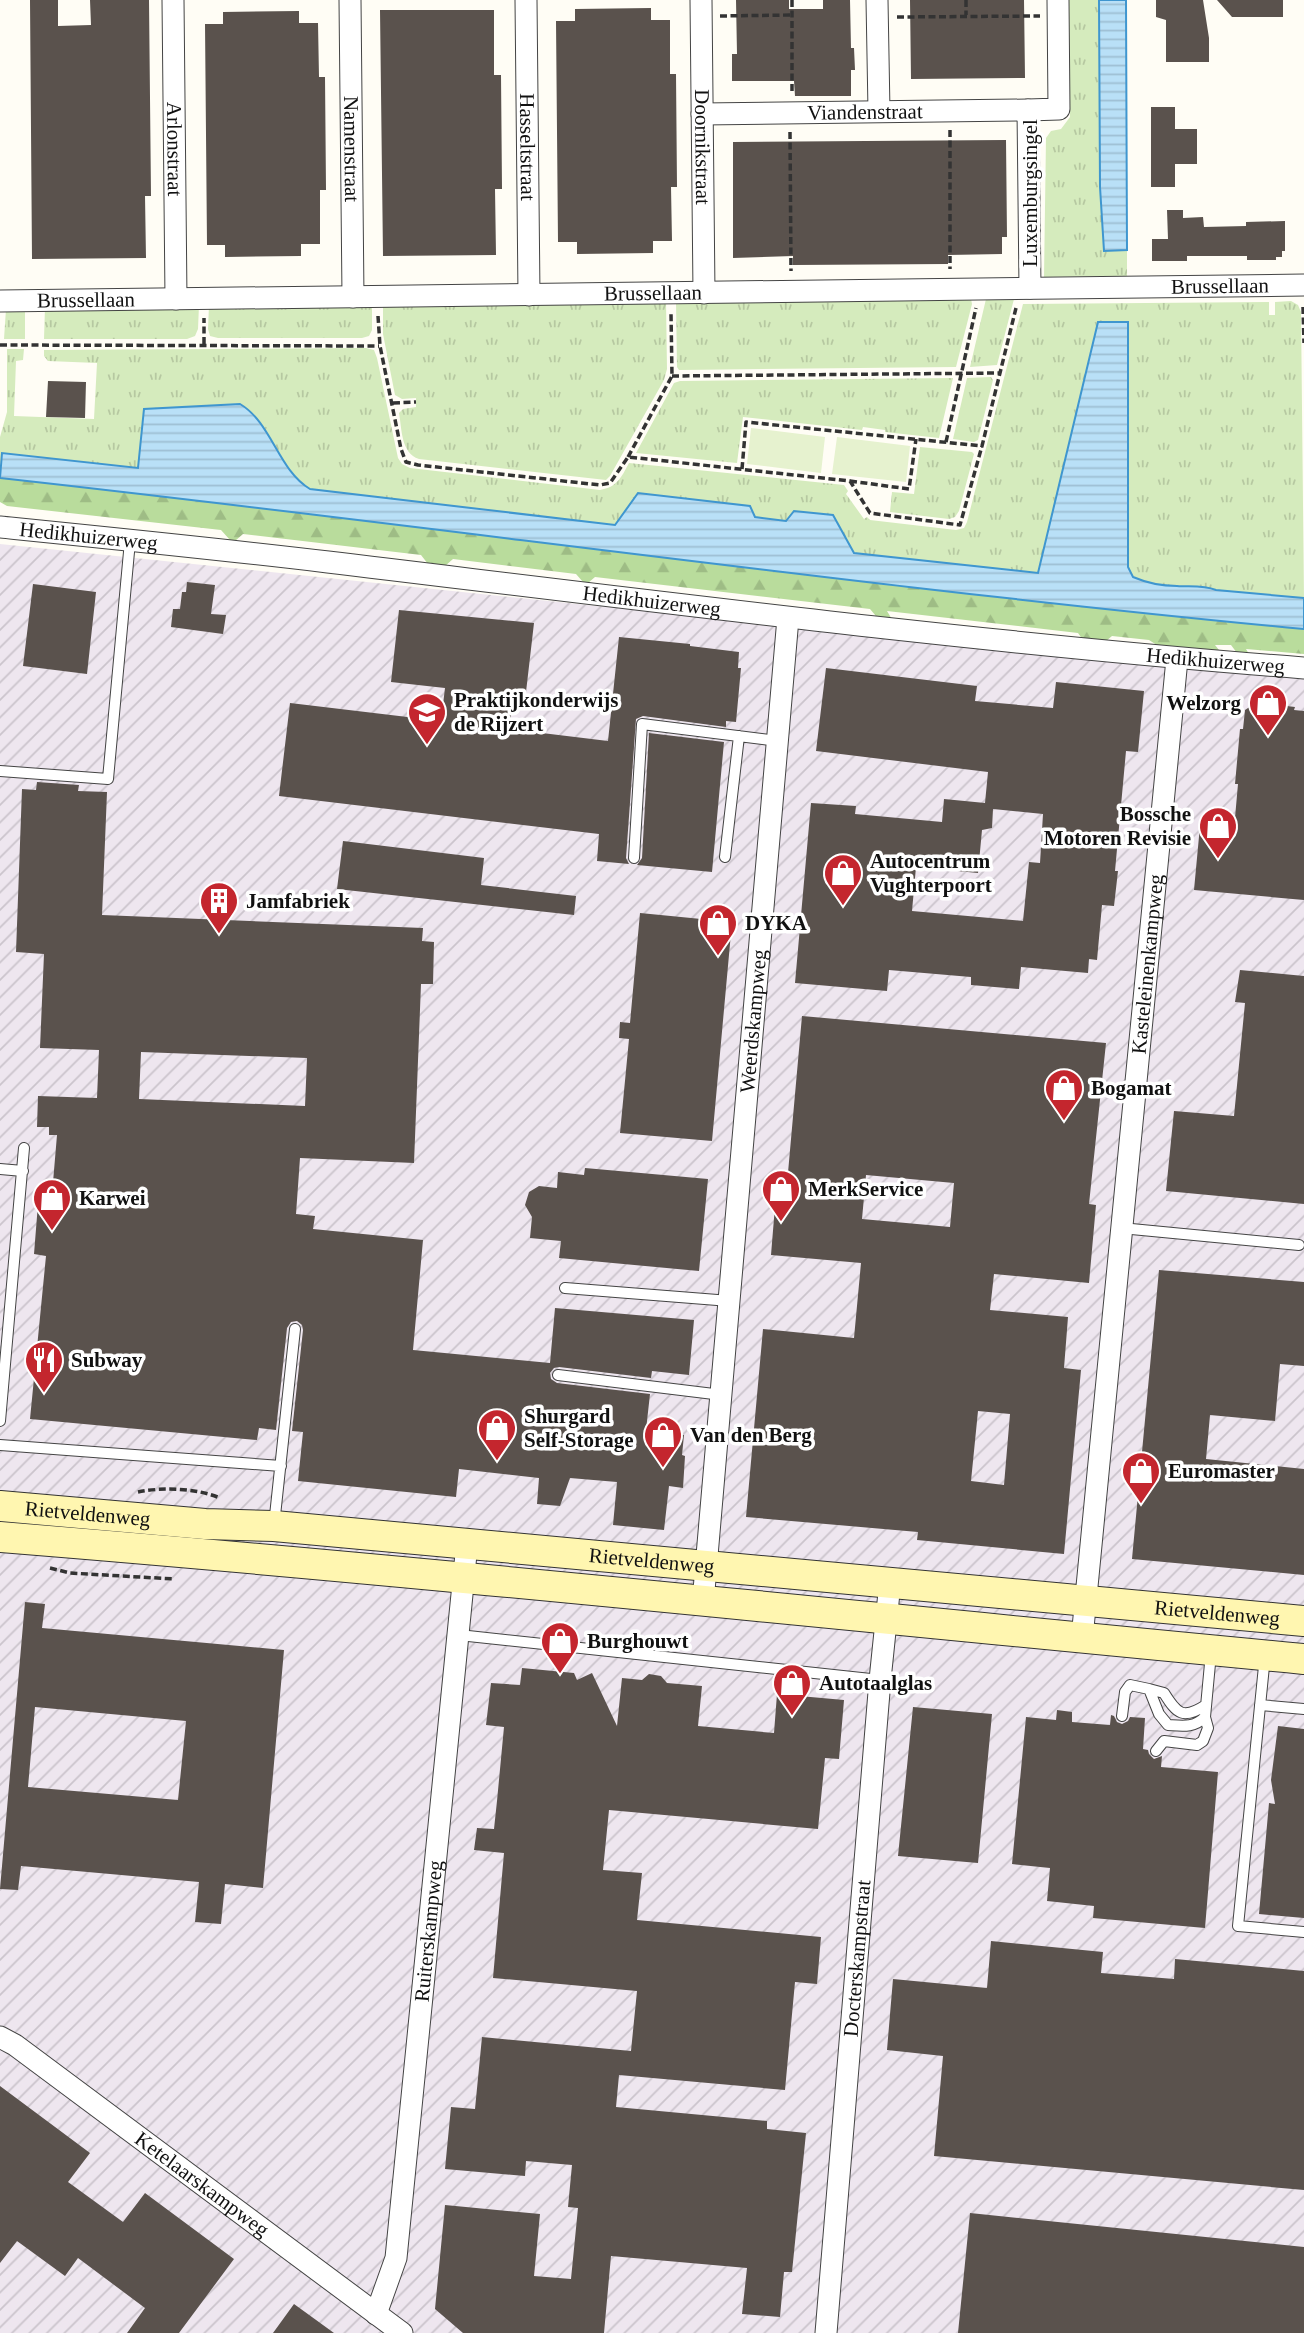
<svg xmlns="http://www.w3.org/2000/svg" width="1304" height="2333" font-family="'Times New Roman',serif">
  <defs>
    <pattern id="industrial-furrows" width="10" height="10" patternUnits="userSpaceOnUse" patternTransform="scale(1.75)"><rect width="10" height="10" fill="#eee6ef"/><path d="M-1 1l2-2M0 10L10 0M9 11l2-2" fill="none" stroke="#cbc4cc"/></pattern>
    <pattern id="grass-tufts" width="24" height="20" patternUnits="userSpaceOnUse" patternTransform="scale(1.75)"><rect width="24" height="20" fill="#d5ebbd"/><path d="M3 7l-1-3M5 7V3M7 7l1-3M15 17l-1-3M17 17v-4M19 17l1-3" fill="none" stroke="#b6c8a1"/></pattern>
    <pattern id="forest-firs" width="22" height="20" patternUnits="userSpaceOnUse" patternTransform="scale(1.75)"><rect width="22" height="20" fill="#b9dc9c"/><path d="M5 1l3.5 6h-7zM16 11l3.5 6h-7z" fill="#9ebc85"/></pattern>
    <pattern id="water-rules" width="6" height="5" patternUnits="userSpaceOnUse" patternTransform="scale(1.75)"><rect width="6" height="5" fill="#b9e0f7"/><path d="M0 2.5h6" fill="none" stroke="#9ebfd3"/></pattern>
  </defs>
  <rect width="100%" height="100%" fill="#fffdf5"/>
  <path fill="url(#industrial-furrows)" d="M0,544l993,103 311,24v1662h-1304z"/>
  <path fill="url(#grass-tufts)" d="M1069,0h30l1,187 4,63h23v26l-83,1 2,-139 5,-7 10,-2 9,-12z
    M971,299l1,5 -16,63 -277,3 -2,-3 -1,-66z
    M986,299h28l-17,66 -27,2z
    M666,301l1,68 -3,11 -54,96 -4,4 -187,-21c-18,-6 -17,-29 -20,-46l4,-4 13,-2v-9l-14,1 -7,-4 -12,-61v-31z
    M1291,301l7,4 3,7 3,286 -88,-8c-13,-5 -26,-3 -39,-4 -15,0 -30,-3 -44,-9l-5,-9v-246h-30l-60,251 -184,-20 -68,-32 -31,-4 -6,-11 -111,-13 -23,32 -305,-36c-23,-14 -45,-59 -65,-81l-106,60 -136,-15 -3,12v-28l7,-25v-63h17l-1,11 -7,1 -2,55 80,3 3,-56 -49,-2 -4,-5v-6l322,-2 8,2 3,8 21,100 4,6 8,4 190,22c17,-3 21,-12 29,-27l215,22 4,6 -2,3 18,25 3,-2 3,3 86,10 8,-2 3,-6 56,-218 246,-2v13h6v-13z
    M372,304v26l-3,6 -7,2h-144l-8,-2 -2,-7 1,-24z
    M199,305l-1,24 -3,7 -8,3h-143l1,-32z
    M25,307v32h-21l2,-30z
    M991,377l2,3 -15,60 -4,2 -21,-3 14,-61z
    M953,378l-14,60 -54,-6v-2l-22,-3 -1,3 -119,-13 -6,46 -101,-10 38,-70 6,-2z
    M920,447l52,5 2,2 -15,57 -4,6 -6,2 -59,-7 2,-20 22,2z"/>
  <path fill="url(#forest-firs)" d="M0,465l1,13c434,48 868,110 1303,151v25l-58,-5 6,10 -9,2 -12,-16h-16l8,10 -60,-6 -14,-9 -37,-4 -13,11h-11l-10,-14 -191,-22 6,10 -12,1 -11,-13 -275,-32 -7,6 -5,-1 -7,-8 -123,-15 -8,7 -17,-2 -7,-9 -178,-21 -8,7 -5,-1 -9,-10 -214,-24 -7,-4z"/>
  <path fill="#e6f2cf" d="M751,428l74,9 -4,36 -74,-9z
    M837,437l73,9 -4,36 -74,-8z"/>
  <path fill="url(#water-rules)" stroke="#3f96cf" stroke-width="2" d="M1099,0h27l1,250 -23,1 -4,-64z
    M1098,322h30v245l5,10c14,6 29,9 44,9 13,1 26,-1 39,4l88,8v31c-435,-41 -869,-103 -1304,-151l2,-25 136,15 6,-59 96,-5c32,19 38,66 70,85l305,36 23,-32 112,13 5,11 31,4 8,-10 39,4 21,38 184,20z"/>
  <path fill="#5a524d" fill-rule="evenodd" d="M30,0h28v26l33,-1 -1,-25h59l2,196h-6l1,62 -114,1z
    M736,0h53v9h34v-9h27l1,48h3l1,22h-4v26h-56l-1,-15h-62v-27h5z
    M910,0h114l1,78 -114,1z
    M1156,0h47l6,38v24h-43v-42l-10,-3z
    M1217,0h66v17h-51z
    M651,8v12h19v54h6l1,113h-6l1,54h-19v12l-76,1v-12h-19l-2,-221h19v-12z
    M380,10h114v65h7l1,114h-7l1,66 -113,1z
    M299,11v12h19l1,54h6l1,113h-6v54h-19v12l-76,1v-12h-18l-2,-221h18v-12z
    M1151,107h24v22h22v35h-22v23h-24z
    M1006,140l1,97h-5v17l-54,1v9l-155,1v-9l-60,2v-116z
    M1167,210h16v8l20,-1 1,10 42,-1v-4l39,-1v30h-3v6h-6v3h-29v-4h-60v5h-35v-22h16z
    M48,381l38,1 -1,36 -39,-1z
    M187,582l28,3 -4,29 15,1 -3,19 -52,-7 2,-18h7l2,-17h4z
    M33,584l63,8 -9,82 -64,-8z
    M399,610l135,13 -8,69 -12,-2 -5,39 99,12 11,-104 71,7v2l49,6 -1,16h3l-5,54 -10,-1v6l-83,-11 -7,3 -10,139 3,6 -32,-3 2,-27 -320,-38 11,-93 151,18 4,-33 -54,-6z
    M826,668l151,18 -2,15 78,7 3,-26 88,9 -6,61 -12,-1 -11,120h3l-4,35 -12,-1 -5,55 -8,-1 -1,14 -67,-6 -2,22 -48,-4v-8l-82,-7 -2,21 -92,-8 16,-180 45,3 -1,8 87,8 2,-23 41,4 3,-31 -172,-21zM993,809l50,5 -3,49 -11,-1 -6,59 -111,-10 4,-44 62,6 4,-43 10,-2z
    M1270,704l25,3 -1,3 10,1v189l-110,-10 6,-64 34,3 4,-45h-3l5,-55h3l2,-19 6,-4 18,1z
    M649,733l75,9 -12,130 -75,-7 5,-7z
    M37,782l42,3 -1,6 29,1 -5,123 321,13 -1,13 12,1 -1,42h-12l-7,179 -114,-5 -4,56 19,2 -2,13 110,11 -10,110 137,13 5,-55 139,12 -5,55 -37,-4 -1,7 -92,-11 -5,1 -4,5 1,6 6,4 93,11 -4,36 38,5 -2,20 3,1 -2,32 -14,-2 -5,44 -51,-5 4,-43 -47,-4 -10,28 -23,-2 2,-26 -80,-9 -3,28 -158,-16 5,-49 -11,-1 11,-101 -1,-5 -5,-4 -6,1 -4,6 -11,102 -17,-2 -2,12 -227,-21 16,-163 -12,-2 4,-50 13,2 6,-71h-8v-8h-12l1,-31 59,2 2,-48 -59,-2 4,-94 -28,-2 6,-163 14,1zM141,1052l166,6 -2,48 -166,-7z
    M343,841l141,17 -3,27 95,11 -2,19 -237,-26z
    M640,913l92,9 -20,219 -92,-8 9,-94 -10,-1 1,-16 10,1z
    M1240,970l64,6v228l-138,-13 8,-80 60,5 11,-113 -10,-1z
    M802,1016l304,27 -17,161 7,1 -7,78 -95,-9 -4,36 78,7 -4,51 17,2 -17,184 -147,-14 1,-8 -172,-15 17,-188 91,9 7,-75 -90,-8 5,-61 10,1zM866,1175l88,8 -4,44 -88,-8zM978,1411l32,3 -6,71 -33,-4z
    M585,1168l123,11 -9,92 -140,-13 2,-17 -31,-3 2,-21 -7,-12 4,-13 10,-6 18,2 1,-16 26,3z
    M1159,1270l145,12v84l-24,-2 -5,57 -65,-6 -4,44 98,10v106l-172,-16z
    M25,1602l20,2 -3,24 242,22 -21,238 -38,-4 -4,40 -26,-2 4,-40 -178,-16 -3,24 -18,-1zM35,1707l151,14 -8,79 -150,-13z
    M522,1668l52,5 3,7 15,-7 25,53 5,-48 20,2 7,-6 12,2 6,7 35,3 -4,40 76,7 3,-39 67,6 -5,59 -14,-1 -7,71 -209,-19 -6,60 39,3 -5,47 184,17 -4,47 -22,-2 -10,108 -166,-15 -3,32 151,14v8l39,4 -14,139h-8l-4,45 -38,-3 5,-46 -136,-12 -7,77h-141l-28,-24 10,-104 95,9 -6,62 37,3 7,-71 -10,-1 4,-42 -46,-4 -1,15 -80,-7 6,-62 24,2 7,-72 149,14 6,-60 -144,-13 11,-125 -30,-3 3,-22 17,1 3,-28 7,-74 -18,-2 5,-42 29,2z
    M913,1707l79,7 -14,149 -80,-7z
    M1057,1710l15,2v10l38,3 1,-10 3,1 3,6 5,2 6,-3 2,-4 15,1 -2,31 5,1 1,4 5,5 8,-3 -1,11 57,5 -13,156 -112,-10 1,-12 -47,-5 3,-33 -38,-4 14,-147 30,3z
    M1278,1726l26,3v189l-45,-4 10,-111 6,1 -4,-24z
    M991,1941l112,11 -2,21 73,6 1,-20 129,12v219l-370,-34 9,-100 -56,-6 6,-71 94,9z
    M0,2086l90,67 -22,29 55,40 22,-29 89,66 -55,74h-52l18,-25 -67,-50 -13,18 -48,-35 -17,22z
    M970,2213l334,34v86h-346z
    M294,2304l40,29h-61z"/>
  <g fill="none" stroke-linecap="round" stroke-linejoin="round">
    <defs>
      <path id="lane" d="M0,771l108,8 22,-238
        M725,857l14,-121
        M634,858l8,-134 136,17
        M0,1169l23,2
        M1121,1228l178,17
        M565,1288l165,13
        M558,1375l164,20
        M0,1421l24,-273
        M0,1445l281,21
        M274,1525l21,-196
        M459,1635l421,45
        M1265,1656l-27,270 66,6
        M1149,1689l15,4c13,21 19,27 42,12
        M1260,1705l44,4
        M1122,1716l3,-24 5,-7 19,4 10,25 9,11c15,1 26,3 37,-8
        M1156,1751l8,-10 33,4 6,-4 5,-13 -3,-11 6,-64"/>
      <g id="street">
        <path id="s1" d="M173,0l3,299"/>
        <path id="s2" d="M350,0l3,297"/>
        <path id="s3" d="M526,0l3,295"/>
        <path id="s4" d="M701,0l3,293"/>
        <path d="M877,0l2,111"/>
        <path id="s5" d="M702,114l326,-4"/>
        <path d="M1030,288l-2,-178 31,-1 -1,-109"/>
        <path id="s6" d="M0,301l1304,-16"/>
        <path id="s7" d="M0,527c109,11 219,22 328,35 325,39 650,81 976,106"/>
        <path id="s8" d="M703,1602l85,-984"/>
        <path id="s9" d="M1082,1638l95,-979"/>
        <path id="s10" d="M0,2037l15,8 387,288"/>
        <path id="s11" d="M376,2314l20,-56 71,-714"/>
        <path id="s12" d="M826,2333l54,-653 10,-97"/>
      </g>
      <g id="secondary">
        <path id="s13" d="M0,1506l205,18 69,2 1030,95"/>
        <path d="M0,1537c435,35 869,81 1304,122"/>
      </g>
    </defs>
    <use href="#lane" stroke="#444" stroke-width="12"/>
    <use href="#street" stroke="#444" stroke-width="23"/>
    <use href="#secondary" stroke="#333" stroke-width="32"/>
    <path stroke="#333" stroke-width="3.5" stroke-dasharray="7 3.5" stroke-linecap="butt" d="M792,0v92
      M966,0v15
      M720,16l72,-1
      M897,17l143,-1
      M950,130v139
      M790,132l1,139
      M1303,307l1,36
      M378,316l2,30 21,103 5,13 12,3 182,20 10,-2 18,-26 222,24 20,32 90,12 22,-79 34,-138
      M204,344v-26
      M0,345l379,1
      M672,376l327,-3
      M393,403l23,-1
      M946,442l30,-134
      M628,457l44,-81 -1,-63
      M742,469l4,-47 236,24
      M850,481l59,8 7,-50
      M138,1492c25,-5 58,-4 82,6
      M50,1568l20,5 104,6"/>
    <use href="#lane" stroke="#fff" stroke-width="10"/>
    <use href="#street" stroke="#fff" stroke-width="21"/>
    <use href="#secondary" stroke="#fff6b0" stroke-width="30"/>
  </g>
  <defs>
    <symbol id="shop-pin" viewBox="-11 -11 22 30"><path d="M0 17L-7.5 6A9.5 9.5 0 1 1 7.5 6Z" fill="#c4262e" stroke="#fff"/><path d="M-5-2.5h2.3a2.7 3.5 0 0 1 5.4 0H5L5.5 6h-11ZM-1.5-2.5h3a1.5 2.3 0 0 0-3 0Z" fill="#fff"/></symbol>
    <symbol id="school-pin" viewBox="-11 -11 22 30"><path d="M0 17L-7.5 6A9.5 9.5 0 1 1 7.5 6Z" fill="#c4262e" stroke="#fff"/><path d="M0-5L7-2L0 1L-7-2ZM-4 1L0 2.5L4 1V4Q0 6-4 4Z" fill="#fff"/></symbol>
    <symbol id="building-pin" viewBox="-11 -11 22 30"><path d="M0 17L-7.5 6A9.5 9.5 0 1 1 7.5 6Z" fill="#c4262e" stroke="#fff"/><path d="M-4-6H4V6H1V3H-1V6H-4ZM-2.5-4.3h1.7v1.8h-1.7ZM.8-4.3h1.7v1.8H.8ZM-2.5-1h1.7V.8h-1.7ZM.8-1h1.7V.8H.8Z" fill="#fff"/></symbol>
    <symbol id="restaurant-pin" viewBox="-11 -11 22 30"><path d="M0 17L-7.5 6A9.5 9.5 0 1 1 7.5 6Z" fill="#c4262e" stroke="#fff"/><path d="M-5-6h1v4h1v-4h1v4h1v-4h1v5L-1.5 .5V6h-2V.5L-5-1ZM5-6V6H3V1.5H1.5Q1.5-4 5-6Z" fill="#fff"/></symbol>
  </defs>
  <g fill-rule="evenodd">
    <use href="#shop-pin" x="1246" y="681" width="44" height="60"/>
    <use href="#school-pin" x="405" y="690" width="44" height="60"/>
    <use href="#shop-pin" x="1196" y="804" width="44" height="60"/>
    <use href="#shop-pin" x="821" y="851" width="44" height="60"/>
    <use href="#building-pin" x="197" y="879" width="44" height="60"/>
    <use href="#shop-pin" x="696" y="901" width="44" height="60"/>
    <use href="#shop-pin" x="1042" y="1066" width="44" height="60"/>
    <use href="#shop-pin" x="759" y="1167" width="44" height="60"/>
    <use href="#shop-pin" x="30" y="1176" width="44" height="60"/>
    <use href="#restaurant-pin" x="22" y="1338" width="44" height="60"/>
    <use href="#shop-pin" x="475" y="1406" width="44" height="60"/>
    <use href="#shop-pin" x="641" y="1413" width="44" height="60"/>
    <use href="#shop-pin" x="1119" y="1449" width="44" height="60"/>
    <use href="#shop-pin" x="538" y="1619" width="44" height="60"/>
    <use href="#shop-pin" x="770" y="1661" width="44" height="60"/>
  </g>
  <g text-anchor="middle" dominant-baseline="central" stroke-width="7" stroke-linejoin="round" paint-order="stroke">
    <g font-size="21" fill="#111" stroke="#fff">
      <text stroke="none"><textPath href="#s5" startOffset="163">Viandenstraat</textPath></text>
      <text stroke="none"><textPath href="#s4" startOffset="147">Doornikstraat</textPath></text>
      <text stroke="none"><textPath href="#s3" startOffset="147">Hasseltstraat</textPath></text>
      <text stroke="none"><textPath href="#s2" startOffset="149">Namenstraat</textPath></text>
      <text stroke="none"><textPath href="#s1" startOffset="149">Arlonstraat</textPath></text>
      <text transform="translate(1030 193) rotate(-90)">Luxemburgsingel</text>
      <text stroke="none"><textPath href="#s6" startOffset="1220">Brussellaan</textPath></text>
      <text stroke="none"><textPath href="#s6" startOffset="653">Brussellaan</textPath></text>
      <text stroke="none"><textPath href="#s6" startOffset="86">Brussellaan</textPath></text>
      <text stroke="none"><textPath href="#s7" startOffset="89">Hedikhuizerweg</textPath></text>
      <text stroke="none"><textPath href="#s7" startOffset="656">Hedikhuizerweg</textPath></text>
      <text stroke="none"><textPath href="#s7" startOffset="1223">Hedikhuizerweg</textPath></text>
      <text stroke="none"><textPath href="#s9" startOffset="677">Kasteleinenkampweg</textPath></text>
      <text stroke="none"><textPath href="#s8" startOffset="583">Weerdskampweg</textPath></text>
      <text stroke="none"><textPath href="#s13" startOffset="88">Rietveldenweg</textPath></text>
      <text stroke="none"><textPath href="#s13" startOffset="654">Rietveldenweg</textPath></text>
      <text stroke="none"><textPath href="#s13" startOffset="1222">Rietveldenweg</textPath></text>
      <text stroke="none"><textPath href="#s11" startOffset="388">Ruiterskampweg</textPath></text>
      <text stroke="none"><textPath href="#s12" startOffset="376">Docterskampstraat</textPath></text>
      <text stroke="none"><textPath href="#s10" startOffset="250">Ketelaarskampweg</textPath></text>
    </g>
    <g font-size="21" font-weight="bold" fill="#111" stroke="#fff" text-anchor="start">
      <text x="454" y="700">Praktijkonderwijs<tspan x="454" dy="24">de Rijzert</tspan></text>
      <text x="1241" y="703" text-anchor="end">Welzorg</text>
      <text x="1191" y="814" text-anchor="end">Bossche<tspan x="1191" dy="24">Motoren Revisie</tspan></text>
      <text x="870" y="861">Autocentrum<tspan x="870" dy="24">Vughterpoort</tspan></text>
      <text x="246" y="901">Jamfabriek</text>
      <text x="745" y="923">DYKA</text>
      <text x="1091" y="1088">Bogamat</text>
      <text x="808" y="1189">MerkService</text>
      <text x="79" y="1198">Karwei</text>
      <text x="71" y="1360">Subway</text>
      <text x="524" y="1416">Shurgard<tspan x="524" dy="24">Self-Storage</tspan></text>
      <text x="690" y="1435">Van den Berg</text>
      <text x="1168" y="1471">Euromaster</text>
      <text x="587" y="1641">Burghouwt</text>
      <text x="819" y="1683">Autotaalglas</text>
    </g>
  </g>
</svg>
